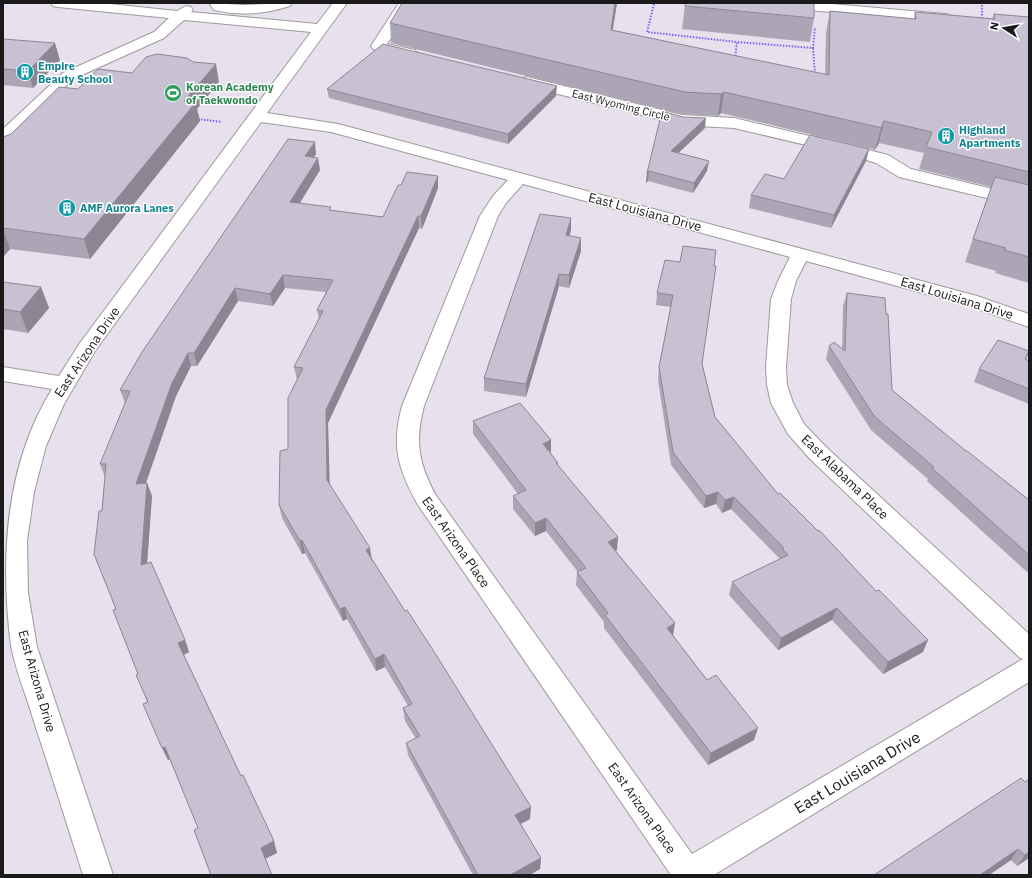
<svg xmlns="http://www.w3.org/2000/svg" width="1032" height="878" font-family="'IBM Plex Sans',sans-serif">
  <rect width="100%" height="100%" fill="#e8e0ec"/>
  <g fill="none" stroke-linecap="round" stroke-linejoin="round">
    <defs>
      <path id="minor" d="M51,3h49l77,8 9,-5 5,1 2,3 -2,2 126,12 16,-21h14l-80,110 71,11 639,172 52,18v13l-66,-23 -157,-43 -10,20 -5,18 -5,68 1,18 6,18 11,21 22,23 203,187v48l-315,193h-43l-253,-370c-20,-36 -27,-59 -16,-99l78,-190 13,-20 15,-16 -177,-48 -70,-10 -166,229 -31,53 -18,42 -12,46 -7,49 1,52 9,54 76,228h-30c-16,-51 -32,-102 -49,-153 -7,-25 -18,-50 -23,-76 -11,-86 -6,-181 41,-257l-49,-8v-14l56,9 21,-33 231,-311 -127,-12 -20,18 -91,41 -64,62 -6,2v-14l60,-56 91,-41 15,-14 -111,-11 -5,-1zM523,184l267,73 -12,24 -7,18 -5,68 1,18 4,18 17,31 22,25 210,199 3,1 -331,195 -257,-360c-17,-32 -20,-53 -11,-88l74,-190 8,-13z
        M209,3l35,2 48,-2 -2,3c-25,8 -50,10 -76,4z
        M399,3h14l-26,41 28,6 2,3 -2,3 -5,1 -37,-8 -2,-3z
        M767,3h54l124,11 5,1 2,3 -2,3 -5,1 -171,-15 -5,-1z
        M527,77l155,38 52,3 134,32 20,5 23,14 118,29v10l-130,-31 -23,-14 -19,-6 -123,-29 -52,-3 -160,-40 -3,-3 3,-3z"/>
    </defs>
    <use href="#minor" stroke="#9b9b9b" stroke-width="2"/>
    <path stroke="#7365f8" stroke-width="2" stroke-dasharray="1.5 1.5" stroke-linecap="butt" d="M654,4l-7,28 90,10
      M982,5v16
      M813,48l2,26
      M735,59l2,-17 76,6 2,-21
      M198,119l24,3"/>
    <use href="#minor" fill="#fff" fill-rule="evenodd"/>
  </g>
  <path fill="#aca5b5" d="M402,3h215l-4,27 212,45 1,-43 4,-21 84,8 1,-7 77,7 2,-5 35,3v266l-34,-10 1,-2 -31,-9 26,-75 -72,-18 5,-16 -45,-10 -4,7 -3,-1 -151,-36 -3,3 -36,-2 -291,-71 -1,-20z
    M685,6l129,12 -4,24 -128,-13z
    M3,39l57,21 -27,28 -30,-3z
    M219,82l-22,27 3,12 -110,138 -80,-10 -7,8v-120l8,-3 67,-45z
    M327,89l229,7 -48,48 -179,-46z
    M705,128l-27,25 29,18 -14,22 -45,-12 -2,2 1,-10z
    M869,149l-3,12 -35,67 -82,-20 2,-13 33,-16z
    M316,154l-2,3 6,13 -20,33 31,8 52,6 55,-29 -16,41 -3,-1 -91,195 1,61 43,75 158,260 -10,5 21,34 -1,11 -10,6h-57l-65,-120 -2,-12 10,-4 -11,-18 -2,-13 5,-2 -23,-39 -9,4 -29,-52 -4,2 -38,-68 -3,1 -20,-36 -3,-13 9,-56 9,-69 -3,-13 25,-48 -2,-9 9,-18 -41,-4 -12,18 -35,-5 -41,65h-6l-15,30 -30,87h1l5,13 -5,67 38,77 4,12 -5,3 93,198 -12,6 -67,-31 -28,-69 -2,1 -25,-56 4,-2 -31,-93 -14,-98 3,-34 -5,-13 25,-61 -5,-13z
    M571,231l-2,5 12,15 -12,37 -10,-2 -33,111 -42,-6v-13z
    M714,266l-12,98 13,53 63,77 145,158 -40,22 -51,-54 -54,30 -49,-55 3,-13 48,-23 -49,-50 -9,4 -6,-9 -12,4 -33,-43 -13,-85 1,-13 12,-60 -15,-2 1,-12z
    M3,282l38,5 8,21 -21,25 -25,-4z
    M847,293l45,97 74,61 63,49v71l-2,1 -100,-91 1,-2 -57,-49 -45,-71 3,-13 13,3 1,-43z
    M1029,353l-3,6 3,2v43l-55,-22 5,-13z
    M473,421l78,32 7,10v2l59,85 -1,1 57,85 81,104 -46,25 -104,-137v-6l-28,-37 1,-13h1l-32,-41 -11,5 -22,-27v-13l5,-2 -45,-60z
    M1025,782l4,76 -12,8 -6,-6 -22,15h-115z"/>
  <path fill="#8c8694" d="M615,3h2l-8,48 2,-21z
    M55,43l5,17 -27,28 -5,-17z
    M216,64l3,18 -22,27 3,12 -110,138 -6,-20 100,-138z
    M557,86l-1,10 -48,48v-10z
    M724,92l-3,21 -3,3 3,-22z
    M706,118l-1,10 -35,33 1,-10z
    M884,121l-5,22 -4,7 6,-22z
    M315,142l1,12 -9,14 -2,-12z
    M869,149l-3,12 -35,67 3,-13z
    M318,158l2,12 -27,44 -3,-12z
    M709,161l-2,10 -14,22 1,-10z
    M649,171l-1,10 -2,2 1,-10z
    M438,176v12l-16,41 -1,-13z
    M418,216l1,12 -91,195 2,70 -3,-13 -1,-70z
    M571,218v13l-6,17 1,-13z
    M3,229l7,20 -7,8z
    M581,238v13l-12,37v-13z
    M559,274v12l-33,111v-13z
    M283,275l2,13 -12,18 -3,-12z
    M41,287l8,21 -21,25 -8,-21z
    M235,288l3,13 -41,65 -3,-13z
    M188,353l3,13 -15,30 -35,101 -5,-13 36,-101z
    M551,440v13l-8,-9z
    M147,483l5,13 -6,82 -5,-13z
    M718,492l-2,12 -12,4 2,-12z
    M734,497l-3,12 -9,4 3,-13z
    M546,518v13l-11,5v-13z
    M618,537l-1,13 -10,5 1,-13z
    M302,540l3,13 -3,1 -2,-13z
    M370,548l2,13 -6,-11z
    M345,607l2,12 -4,2 -3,-12z
    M837,608l-5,12 -54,30 3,-12z
    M675,623l-2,13 -6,-8z
    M185,640l4,12 -6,3 -5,-12z
    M928,640l-5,12 -40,22 5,-12z
    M384,654l1,13 -9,4 -1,-12z
    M758,728l-4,12 -46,25 3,-12z
    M165,747l5,12 -2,1 -6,-12z
    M531,807l-1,12 -15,8v-12z
    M274,841l3,12 -13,6 -3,-11z
    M1018,849l-7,11 -22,15h-9z
    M1029,852v6l-12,8 8,-11z
    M541,858l-1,11 -10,6h-20z"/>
  <path fill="#c8c0d3" stroke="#8c8694" d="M402,3h213l-4,27 218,45 1,-64 86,8 -1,-7 80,7 -1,-5 35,3v155l-103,-25 6,-15 -48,-11 -3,7 -3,-1 -154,-35 -3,2 -36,-2 -295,-69z
    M685,3h129v15l-129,-12z
    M3,39l52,4 -27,28 -25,-2z
    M383,44l174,42 -49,48 -181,-45z
    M157,54l30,4 6,4 23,2 -32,37 12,1 -112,137 -81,-11v-91l8,-3 48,-47 19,2 20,-20 34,4 14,-16z
    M662,111l21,6 23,1 -35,33 38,10 -15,22 -45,-12 -2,2z
    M810,135l59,14 -35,66 -83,-20 14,-21 19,5z
    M288,139l27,3 -10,14 13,2 -28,44 41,5 -2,3 54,7 15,-32h3l6,-13 31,4 -17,40h-3l-92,194 1,70 43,68 -4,2 39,61 2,-1 26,40 98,157 -16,8 26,43 -31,17h-32l-72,-132 14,-7 -17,-28 9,-4 -28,-50 -9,5 -30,-52 -5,2 -38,-69 -2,1 -21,-36 1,-54 8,-2v-51l15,-30 -9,-1 29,-56 -6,-1 16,-30 -50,-5 -13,19 -35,-6 -41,65h-6l-16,30 -36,101 11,-1 -6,82 10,-3 34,78 -7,3 63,133 2,-1 31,66 -13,7 11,27h-61l-17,-45 4,-2 -33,-81 -3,1 -19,-44 5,-2 -12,-27 2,-1 -25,-64 3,-1 -22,-55 5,-43h3l4,-47h-6l30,-73 -10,-1 22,-38z
    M995,177l34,8v72l-25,-7 2,-2 -33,-9z
    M540,214l31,4 -5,17 15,3 -12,37 -10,-1 -33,110 -42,-6z
    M683,246l33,4 -2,16h2l-14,98 13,53 63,77 2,-1 38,38 1,-1 57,61 3,-1 49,50 -40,22 -51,-54 -56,30 -49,-56 56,-27 -6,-6 2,-1 -50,-51 -9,3 -7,-8 -12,4 -33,-44 -14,-85 14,-72 -16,-2 8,-33 15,2z
    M3,282l38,5 -21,25 -17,-3z
    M847,293l38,5 1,16h2l4,76 74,61h1l62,49v55l-97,-87 2,-1 -59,-50 -46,-71 5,-4 11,9z
    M998,340l31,11 -4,8 4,2v28l-50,-20z
    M520,403l31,37 -8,4 15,19h-2l62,74 -10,5 67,81 -8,5 40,52 9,-5 42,53 -47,25 -106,-138 3,-2 -31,-41 9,-4 -40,-50 -11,5 -22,-27 13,-6 -53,-69z
    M1021,778l4,4 4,-3v73l-4,3 -7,-6 -38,26h-106z"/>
  <defs>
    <symbol id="building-disc" viewBox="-11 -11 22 22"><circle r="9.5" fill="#0f9aa8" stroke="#fff"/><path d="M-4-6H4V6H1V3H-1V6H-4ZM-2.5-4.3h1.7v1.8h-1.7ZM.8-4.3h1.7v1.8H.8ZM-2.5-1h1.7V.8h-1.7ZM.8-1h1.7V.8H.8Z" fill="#fff"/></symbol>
    <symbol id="stadium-disc" viewBox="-11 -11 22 22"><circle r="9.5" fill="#2e9e5b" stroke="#fff"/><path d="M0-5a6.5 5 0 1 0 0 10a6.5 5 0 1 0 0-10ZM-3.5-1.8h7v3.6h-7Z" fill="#fff"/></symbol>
  </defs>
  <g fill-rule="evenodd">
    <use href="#building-disc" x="15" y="62" width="20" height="20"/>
    <use href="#stadium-disc" x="163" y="83" width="20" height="20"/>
    <use href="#building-disc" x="936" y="126" width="20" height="20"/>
    <use href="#building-disc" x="57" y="198" width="20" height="20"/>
  </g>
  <g text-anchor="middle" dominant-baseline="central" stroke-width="3" stroke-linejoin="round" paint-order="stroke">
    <g font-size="11" font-weight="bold" fill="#0d838f" stroke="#fff" text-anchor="start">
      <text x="38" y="66">Empire<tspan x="38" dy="13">Beauty School</tspan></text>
      <text x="959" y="130">Highland<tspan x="959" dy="13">Apartments</tspan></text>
      <text x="80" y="208">AMF Aurora Lanes</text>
    </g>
    <g font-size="11" font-weight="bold" fill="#27864d" stroke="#fff" text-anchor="start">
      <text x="186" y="87">Korean Academy<tspan x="186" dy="13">of Taekwondo</tspan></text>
    </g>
    <g font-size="11" fill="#1a1a1a" stroke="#fff">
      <text transform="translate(621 105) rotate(14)">East Wyoming Circle</text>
    </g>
    <g font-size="13" fill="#1a1a1a" stroke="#fff">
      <text transform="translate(645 212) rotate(15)">East Louisiana Drive</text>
      <text transform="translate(957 298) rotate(17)">East Louisiana Drive</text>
      <text transform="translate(87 352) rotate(-56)">East Arizona Drive</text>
      <text transform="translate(845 477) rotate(44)">East Alabama Place</text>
      <text transform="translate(456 542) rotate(55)">East Arizona Place</text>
      <text transform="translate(37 681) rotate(74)">East Arizona Drive</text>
      <text transform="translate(642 808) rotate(55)">East Arizona Place</text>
    </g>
    <g font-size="16" fill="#1a1a1a" stroke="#fff">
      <text transform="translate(857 772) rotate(-31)">East Louisiana Drive</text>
    </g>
  </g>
  <rect width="1032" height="878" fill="none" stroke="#1a1a1a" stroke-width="8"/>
  <g transform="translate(1004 28) rotate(282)" stroke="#ffffff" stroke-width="3" paint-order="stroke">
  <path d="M0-3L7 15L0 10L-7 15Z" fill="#1a1a1a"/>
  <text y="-6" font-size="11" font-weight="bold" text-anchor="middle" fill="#1a1a1a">N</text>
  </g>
</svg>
